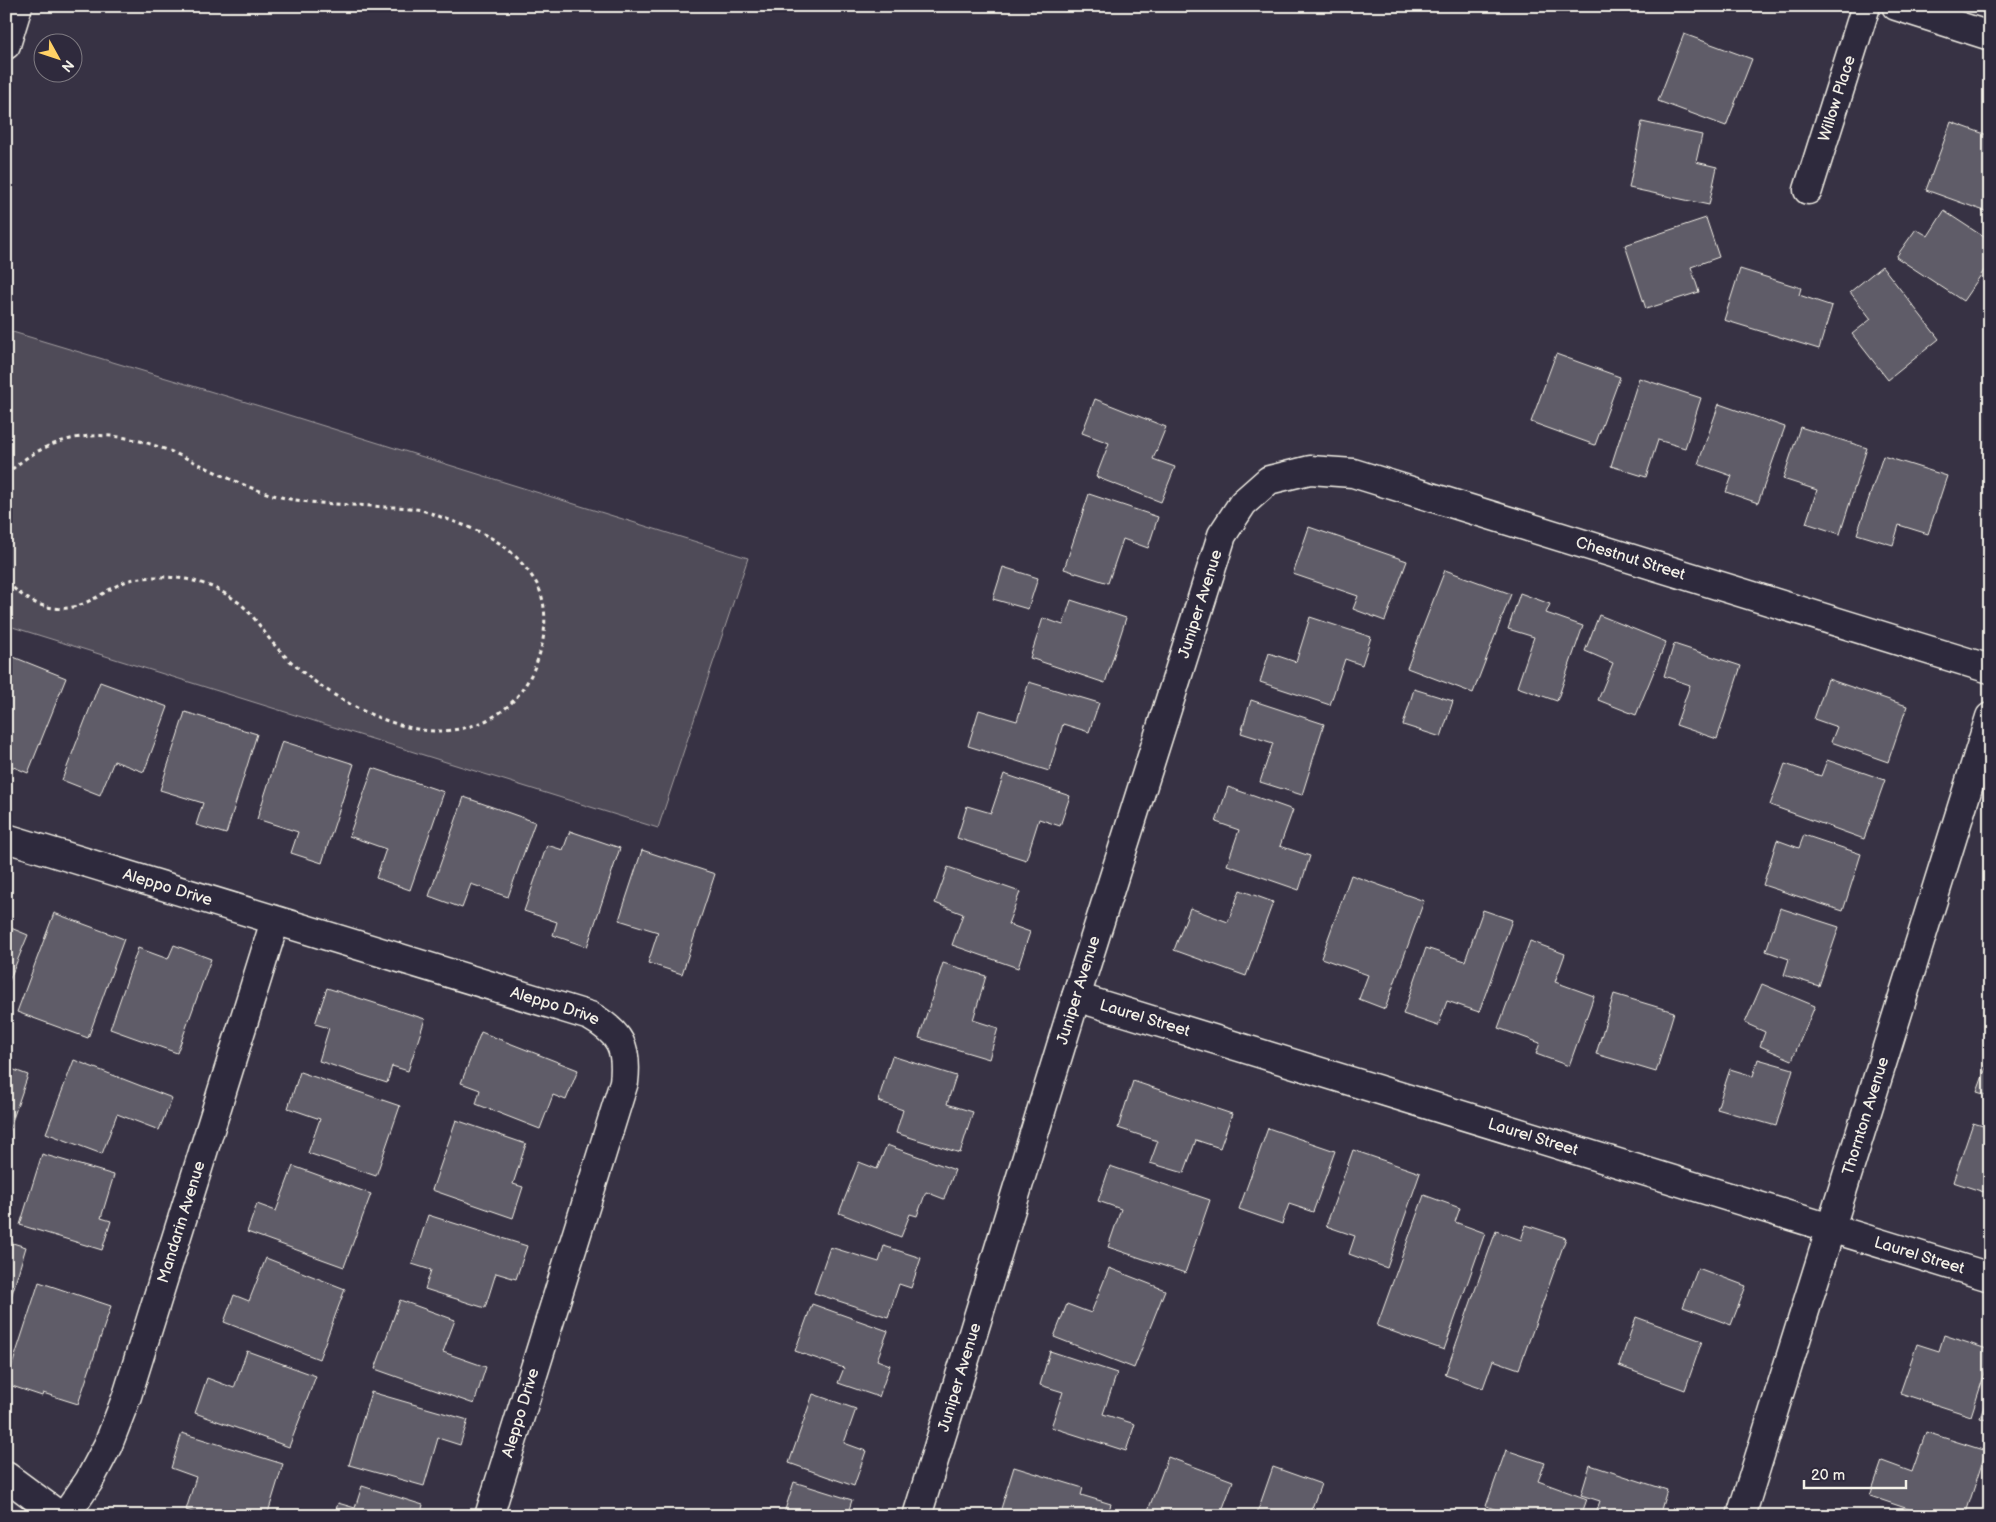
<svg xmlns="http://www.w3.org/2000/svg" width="1996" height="1522" font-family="'Balsamiq Sans',sans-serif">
  <rect width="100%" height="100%" fill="#373244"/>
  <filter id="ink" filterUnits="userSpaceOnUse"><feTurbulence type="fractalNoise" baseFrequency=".02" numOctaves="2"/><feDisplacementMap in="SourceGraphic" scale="10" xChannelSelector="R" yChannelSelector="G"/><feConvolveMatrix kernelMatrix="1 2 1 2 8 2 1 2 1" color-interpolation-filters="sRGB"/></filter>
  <g filter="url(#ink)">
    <path fill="#504b59" stroke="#a29ea0" d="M6,330l260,78 482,150 -90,270 -652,-203z"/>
    <path fill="#5f5c67" stroke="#f4f1e8" d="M1684,34l68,25 -26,67 -68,-25z
      M1642,122l60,13 -6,27 21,5 -8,38 -80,-17z
      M1951,122l39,14v77l-64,-23z
      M1944,211l46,30v21l-27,39 -67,-44 20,-28 12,7z
      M1706,218l13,39 -28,10 8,25 -53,17 -21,-64z
      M1882,266l57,73 -51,41 -36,-46 19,-15 -21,-27z
      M1740,269l61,19 -2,7 33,11 -13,43 -95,-29z
      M1556,354l64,23 -25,68 -64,-23z
      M1639,378l62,20 -16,50 -27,-8 -12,37 -35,-11z
      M1095,399l71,28 -13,32 22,8 -14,35 -65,-25 13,-34 -27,-10z
      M1719,404l66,23 -27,76 -32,-11 6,-16 -34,-12z
      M1800,427l67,21 -27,86 -34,-11 11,-33 -34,-11z
      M1883,456l64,20 -19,58 -29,-9 -6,20 -36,-11z
      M1089,494l69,23 -10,31 -25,-9 -15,44 -44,-14z
      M1309,527l98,34 -22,60 -32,-12 5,-13 -65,-22z
      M1003,567l35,11 -10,31 -35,-10z
      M1445,570l66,24 -38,99 -66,-25z
      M1520,593l30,11 -4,9 37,13 -26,75 -40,-14 17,-50 -26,-8z
      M1071,600l55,18 -21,65 -75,-25 13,-40 20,7z
      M1599,615l67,27 -30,73 -38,-15 15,-37 -28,-12z
      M1310,617l61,20 -9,28 -17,-6 -15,46 -70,-23 9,-29 27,9z
      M1674,644l67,22 -24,73 -41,-14 14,-40 -26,-9z
      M6,654l60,24 -38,95 -22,-9v-15l3,-6 -3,-1z
      M1828,679l79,27 -19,56 -57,-20 6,-15 -23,-8z
      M100,682l68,25 -24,65 -30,-11 -14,34 -38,-15z
      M1029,682l70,21 -10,29 -26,-8 -14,47 -81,-25 11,-36 38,11z
      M1414,689l39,12 -12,36 -38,-12z
      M1251,700l73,24 -22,71 -42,-13 13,-39 -32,-10z
      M185,712l72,22 -31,100 -30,-9 7,-22 -43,-13z
      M282,741l72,23 -32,99 -31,-10 7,-21 -41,-13z
      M1827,760l58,20 -21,59 -94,-34 15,-41 36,12z
      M373,768l71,24 -34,98 -34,-12 10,-29 -37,-13z
      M1004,774l66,22 -10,30 -21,-7 -13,41 -69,-22 10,-32 24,7z
      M1228,787l65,23 -13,36 30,10 -11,34 -72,-25 12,-35 -23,-8z
      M464,797l71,25 -27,75 -37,-13 -9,24 -33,-12z
      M570,831l50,17 -33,99 -34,-12 4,-13 -33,-11 23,-66 16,5z
      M1804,835l57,19 -18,57 -80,-26 14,-45 22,8z
      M642,850l73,24 -33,100 -34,-11 10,-31 -39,-12z
      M948,867l72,25 -12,32 22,8 -12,36 -66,-23 11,-31 -28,-11z
      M1351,875l73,26 -39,108 -26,-10 9,-24 -47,-17z
      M1240,890l33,12 -27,74 -72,-26 16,-42 38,14z
      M1780,908l59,19 -20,59 -35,-11 5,-16 -23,-8z
      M1483,910l29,10 -33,92 -32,-11 -9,25 -35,-12 23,-66 39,13z
      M54,913l70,26 -36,99 -71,-26z
      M6,926l22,9 -22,53z
      M1530,941l35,13 -10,28 39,14 -25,70 -33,-12 4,-11 -42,-15z
      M174,945l37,14 -34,94 -67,-24 28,-81 30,11z
      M943,963l43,13 -13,44 25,8 -9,31 -70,-21z
      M1762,984l53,22 -23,54 -32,-14 5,-14 -20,-9z
      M327,988l98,31 -17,52 -16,-5 -5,17 -68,-22 10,-33 -14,-4z
      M1614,994l60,18 -18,60 -60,-18z
      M481,1032l97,38 -12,30 -13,-5 -13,34 -64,-25 4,-14 -19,-7z
      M892,1056l64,20 -9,28 26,8 -13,41 -64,-20 7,-23 -25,-9z
      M1990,1057v39l-13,-4z
      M1758,1059l35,10 -17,57 -59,-17 13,-40 23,7z
      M74,1060l98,38 -13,32 -42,-16 -15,40 -56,-21z
      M6,1067l22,8 -22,64z
      M300,1072l100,34 -24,70 -68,-23 12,-34 -32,-11z
      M1133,1081l99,33 -12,34 -24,-8 -12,33 -34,-10 8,-22 -40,-13z
      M456,1120l70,24 -13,40 10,3 -10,31 -81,-28z
      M1973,1123l17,5v66l-37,-12z
      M1268,1128l67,23 -22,61 -24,-8 -7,20 -43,-15z
      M887,1145l68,25 -11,29 -18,-7 -9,24 -7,-2 -9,23 -62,-24 20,-51 18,7z
      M1353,1150l67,23 -33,95 -38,-14 6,-18 -29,-10z
      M42,1154l72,21 -13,43 10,3 -9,29 -82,-25z
      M293,1166l78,28 -27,73 -97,-35 10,-28 19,7z
      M1110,1166l100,34 -25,73 -77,-26 13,-38 -23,-8z
      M1424,1195l36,13 -5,14 30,11 -41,117 -67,-24z
      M428,1215l99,31 -11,33 -20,-6 -11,35 -60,-19 6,-19 -19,-6z
      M1526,1225l40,13 -47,131 -26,-9 -10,28 -38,-13 51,-144 25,9z
      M6,1241l20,6 -20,67z
      M884,1246l37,12 -10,30 -12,-4 -11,33 -74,-24 16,-46 49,15z
      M266,1258l79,31 -26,70 -95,-37 10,-27 15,6z
      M1109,1268l56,22 -31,78 -80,-31 13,-33 24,9z
      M1698,1268l48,18 -15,39 -48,-18z
      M39,1282l72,24 -33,98 -35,-11 -1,3 -36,-12z
      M400,1300l55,20 -12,32 43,15 -12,37 -99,-35z
      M812,1304l76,27 -11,29 13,5 -11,32 -41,-14 6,-15 -49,-17z
      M1636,1317l66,24 -17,49 -66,-24z
      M1944,1335l46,15v7l-19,59 -71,-23 17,-49 22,7z
      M247,1351l69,25 -27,71 -94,-34 12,-35 27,10z
      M1050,1351l67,22 -14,41 32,10 -9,27 -75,-24 12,-35 -23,-7z
      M1990,1389v32l-10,-3z
      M371,1392l97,28 -8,25 -22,-7 -14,48 -75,-21z
      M813,1394l43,15 -12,34 22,8 -12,35 -65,-23z
      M1926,1432l60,19 -21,65h-36l-59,-20 12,-35 30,11z
      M182,1433l101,31 -16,52h-62l-19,-6 10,-33 -25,-9z
      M1506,1450l39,13 -7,18 49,18 -6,17h-68l-27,-10z
      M1168,1457l65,24 -13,35h-74z
      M1590,1465l77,25 -8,26 -64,-1 5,-14 -19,-6z
      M1014,1467l69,21 -2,7 30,9 -4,12h-94l-13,-4z
      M1273,1467l48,17 -12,32h-53z
      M794,1482l58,18 -5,16h-64z
      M362,1486l61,19 -3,11h-86l4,-13 17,5z"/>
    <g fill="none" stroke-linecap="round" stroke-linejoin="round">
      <defs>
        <g id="minor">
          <path id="s1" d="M1808,190l58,-184"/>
          <path id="s2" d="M6,838l584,178c30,17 38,31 34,66l-135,434"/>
          <path id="s3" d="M1076,997l914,280"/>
          <path d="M6,1476l54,40"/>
          <path id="s4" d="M65,1516l24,-35 19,-36 19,-49 148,-475"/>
          <path id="s5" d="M917,1516l159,-519 146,-462 21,-32 26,-23 41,-10 43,3 637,196"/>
        </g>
        <path id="tertiary" d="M1896,6l94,30
          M6,45l12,-39"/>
        <g id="secondary">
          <path id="s6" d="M1741,1516l249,-799"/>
        </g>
      </defs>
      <use href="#minor" stroke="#f4f1e8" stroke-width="31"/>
      <use href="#tertiary" stroke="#f4f1e8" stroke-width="31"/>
      <use href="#secondary" stroke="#f4f1e8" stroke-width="31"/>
      <path stroke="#f4f1e8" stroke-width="3" stroke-dasharray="4 4" stroke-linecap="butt" d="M6,475c28,-28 65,-42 105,-39 62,5 110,47 170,61 33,8 69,7 103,10 10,0 22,0 32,2 8,1 17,5 25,8 29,10 57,20 78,43 6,7 15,18 19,26 17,38 0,92 -29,119 -24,23 -65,31 -97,23 -49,-11 -97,-41 -132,-77 -15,-15 -25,-36 -42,-49 -26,-19 -53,-26 -85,-25 -8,1 -18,1 -26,4 -14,5 -26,15 -40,21 -31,15 -59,2 -81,-21"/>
      <use href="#minor" stroke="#2f2a3d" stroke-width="28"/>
      <use href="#tertiary" stroke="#2f2a3d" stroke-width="28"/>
      <use href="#secondary" stroke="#2f2a3d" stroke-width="28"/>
    </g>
  </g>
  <g text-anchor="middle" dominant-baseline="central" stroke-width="4.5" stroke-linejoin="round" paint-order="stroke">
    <g font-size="16" fill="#f4f1e8" stroke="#2f2a3d">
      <text stroke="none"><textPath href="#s1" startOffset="96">Willow Place</textPath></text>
      <text stroke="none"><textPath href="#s5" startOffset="1476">Chestnut Street</textPath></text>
      <text stroke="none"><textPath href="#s5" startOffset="955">Juniper Avenue</textPath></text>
      <text stroke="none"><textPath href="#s2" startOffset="169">Aleppo Drive</textPath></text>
      <text stroke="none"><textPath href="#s5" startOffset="550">Juniper Avenue</textPath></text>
      <text stroke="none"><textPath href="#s2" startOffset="574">Aleppo Drive</textPath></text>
      <text stroke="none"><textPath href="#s3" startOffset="72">Laurel Street</textPath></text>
      <text stroke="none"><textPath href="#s6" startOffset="419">Thornton Avenue</textPath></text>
      <text stroke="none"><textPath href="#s3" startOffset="478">Laurel Street</textPath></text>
      <text stroke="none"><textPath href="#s4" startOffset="318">Mandarin Avenue</textPath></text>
      <text stroke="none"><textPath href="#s3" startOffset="882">Laurel Street</textPath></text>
      <text stroke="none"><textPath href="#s5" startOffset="145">Juniper Avenue</textPath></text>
      <text transform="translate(521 1413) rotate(-73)">Aleppo Drive</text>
    </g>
  </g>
  <rect width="1996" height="1522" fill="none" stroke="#2f2a3d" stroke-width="25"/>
  <rect x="12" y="12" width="1971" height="1497" fill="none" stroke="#f4f1e8" stroke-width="2" filter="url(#ink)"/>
  <g transform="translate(58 58) rotate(130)"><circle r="24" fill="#2f2a3d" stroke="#7e7a81"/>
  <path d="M0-4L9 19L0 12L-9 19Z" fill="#ffd166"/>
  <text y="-8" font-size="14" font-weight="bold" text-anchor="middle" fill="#f4f1e8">N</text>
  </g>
  <path d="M1804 1480v8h102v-8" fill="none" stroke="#f4f1e8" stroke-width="2.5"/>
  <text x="1811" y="1480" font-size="15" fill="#f4f1e8" stroke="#2f2a3d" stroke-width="4" paint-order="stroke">20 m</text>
</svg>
